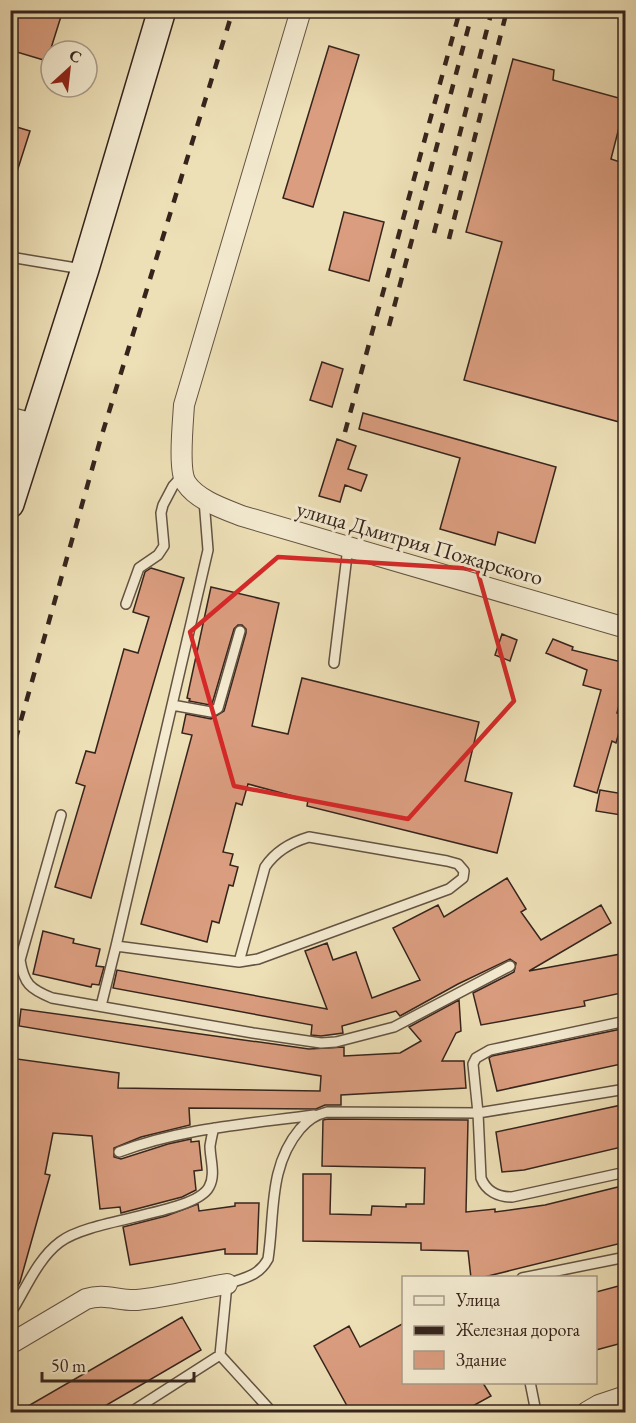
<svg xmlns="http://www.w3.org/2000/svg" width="636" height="1423" font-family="'EB Garamond',serif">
  <rect width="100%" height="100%" fill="#eddfb6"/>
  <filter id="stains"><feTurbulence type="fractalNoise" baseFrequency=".00333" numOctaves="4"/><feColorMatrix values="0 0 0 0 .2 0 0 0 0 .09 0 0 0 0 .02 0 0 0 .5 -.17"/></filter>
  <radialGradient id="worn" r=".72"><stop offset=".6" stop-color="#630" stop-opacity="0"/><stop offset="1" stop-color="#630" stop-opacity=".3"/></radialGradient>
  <path fill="#da9d7f" stroke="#36241c" stroke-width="1.5" d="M13,10h50l-16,51 -37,-11v-33z
    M329,46l30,9 -46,152 -30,-9z
    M513,59l41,11 -1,10 73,20 -15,59 15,5v250l-3,9 -159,-43 38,-138 -36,-10z
    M10,125l20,6 -16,50 -4,-1z
    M344,212l40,10 -15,59 -40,-11z
    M322,362l21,7 -11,38 -22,-7z
    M363,413l193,54 -21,76 -37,-11 -3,13 -55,-16 20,-71 -101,-29z
    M337,439l19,7 -8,23 19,6 -6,16 -16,-6 -5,17 -21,-6z
    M151,568l33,10 -93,320 -36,-11 30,-101 -9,-3 10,-32 9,2 29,-104 14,4 11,-36 -16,-5 12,-40z
    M211,587l68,16 -27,123 36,8 14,-56 177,44 -14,59 47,12 -15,60 -190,-47 1,-6 -60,-16 -6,21 -6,-2 -13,49 10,2 -3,11 8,2 -5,19 -4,-1 -10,38 -7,-2 -5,21 -66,-18 51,-189 -10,-2 4,-19 25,5 13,-8 22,-78v-4l-4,-4h-4l-4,4 -22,75 -2,1 -21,-4 1,-2 -3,-1z
    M502,634l15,6 -7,21 -15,-6z
    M553,639l20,8 -1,3 54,13v15l-9,35 7,2 -8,28 -4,-2 -15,52 -23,-7 27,-96 -18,-5 4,-15 -41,-17z
    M600,790l24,4 -3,21 -25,-4z
    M507,878l19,31 -5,3 20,28 60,-35 10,18 -82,48 97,-18v39l-42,9 1,5 -104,19 -8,-32 41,-21 2,-9 -6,-4 -52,25 -58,32 -4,-5 -54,15 1,7 -22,3 -10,-1 1,-10 -199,-37 4,-18 210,39 -22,-58 22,-8 6,17 23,-8 16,46 48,-18 -27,-52 45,-23 6,12z
    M43,931l31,8 -1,4 27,6 -4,17 8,1 -5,18 -7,-1 -1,3 -58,-13z
    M459,1000l2,31 -5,2 -14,28h22l2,27 -125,7v10h-16l-9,4 -127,-1 1,17 -49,12 -27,11v9l7,2 47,-15 23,-5v3l8,-1 3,29 -8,1 2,19 -14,7 -61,16 -1,-6 -20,2 -8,-73 -39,-3 -8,41 5,1 -30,107 -10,18v-126l7,-24 -7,-1v-91l109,15 -1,15 202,3 1,-15 -302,-50 2,-17 288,40 35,-2v9l56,-3 21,-12 -12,-14z
    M626,1028v35l-129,28 -8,-33 3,-2z
    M626,1104v42l-102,24 -22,2 -6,-40z
    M328,1119l140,1 -2,92 29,-3v3l50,-7 81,-20v57l-146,36h-9l-3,-27 -47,-1v-7l-118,-2v-67h28l-1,40 41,1 1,-9 34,1v-3h18l1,-36 -103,-2 1,-46z
    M235,1203h24l-2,51h-32v-5l-95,16 -7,-38 43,-11 32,-12 1,7 36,-5z
    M626,1284v58l-30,8v-58z
    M182,1317l19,33 -108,63h-77z
    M404,1323v60h79l8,13 -31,17h-109l-37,-67 35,-20 11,21z"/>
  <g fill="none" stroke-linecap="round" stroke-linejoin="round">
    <defs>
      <path id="service" d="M10,257l72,12
        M126,604l13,-36 19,-13 6,-9 -3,-33 2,-8 10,-19 10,-11
        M334,663l14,-116
        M172,705l39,7 7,-4 22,-77
        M61,815l-41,145c4,24 10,29 32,38l201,35 68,10 15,-1 58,-15 116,-61
        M116,946l123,16 26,-95c10,-15 27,-25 44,-30l138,24 11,3 6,7 -1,7 -14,11 -191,70 -19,3
        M101,1006l15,-60 92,-396 -4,-50
        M626,1089l-148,24 3,65c5,13 17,19 31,19l114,-25
        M119,1152c63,-24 130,-28 195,-37
        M522,1278l104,-21
        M10,1314c15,-23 27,-55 50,-72 31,-24 135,-28 149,-55 7,-12 1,-28 1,-41 1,-6 2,-12 4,-18
        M220,1355l52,57
        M530,1382l6,30
        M131,1412l89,-57 7,-71c17,-6 32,-8 41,-25 7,-45 0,-92 32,-130 8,-9 15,-14 27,-17l151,1 -5,-49 3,-6 14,-8 136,-29"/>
      <path id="minor" d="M301,10l-117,395c-1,17 -6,65 2,78 11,17 38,26 56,33l384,112
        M10,1344l76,-45c19,-6 32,2 51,1 30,-3 60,-11 90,-16
        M587,1412l12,-7 27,-9"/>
      <path id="tertiary" d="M10,420l24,6"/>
      <path id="secondary" d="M10,504l75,-235 77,-259"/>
    </defs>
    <use href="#service" stroke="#645342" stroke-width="12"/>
    <use href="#minor" stroke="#645342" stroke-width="22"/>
    <use href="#tertiary" stroke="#645342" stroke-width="27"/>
    <use href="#secondary" stroke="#36241c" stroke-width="30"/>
    <use href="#service" stroke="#f3ead0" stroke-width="9"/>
    <use href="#minor" stroke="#f3ead0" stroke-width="20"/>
    <use href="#tertiary" stroke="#f3ead0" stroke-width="24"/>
    <use href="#secondary" stroke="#f3ead0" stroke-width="27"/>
    <path stroke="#36241c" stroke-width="4.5" stroke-dasharray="10 10" stroke-linecap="butt" d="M434,233l58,-223
      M449,239l58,-229
      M389,326l84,-316
      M345,432l115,-422
      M10,759l90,-318 133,-431"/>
  </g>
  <path fill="none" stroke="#d62828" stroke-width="4.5" stroke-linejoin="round" d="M278,557l199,12 37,132 -106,118 -174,-33 -44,-154z"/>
  <g text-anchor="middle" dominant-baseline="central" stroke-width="6" stroke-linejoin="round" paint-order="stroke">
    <g font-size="22" fill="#36241c" stroke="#f3ead0">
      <text transform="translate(420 543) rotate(16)">улица Дмитрия Пожарского</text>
    </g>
  </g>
  <rect width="636" height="1423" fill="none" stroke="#eddfb6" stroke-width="36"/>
  <rect x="12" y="12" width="612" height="1399" fill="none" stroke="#36241c" stroke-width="3"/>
  <rect x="18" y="18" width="600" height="1387" fill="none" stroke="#36241c" stroke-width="1.5"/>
  <rect x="402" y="1276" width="195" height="108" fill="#f3ead0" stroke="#a79b88" stroke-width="1.5"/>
  <rect x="414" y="1296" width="30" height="9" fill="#f3ead0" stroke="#a79b88" stroke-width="1.5"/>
  <text x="456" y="1306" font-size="18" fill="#36241c">Улица</text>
  <rect x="414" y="1326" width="30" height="9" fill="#36241c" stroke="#a79b88" stroke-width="1.5"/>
  <text x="456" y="1336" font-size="18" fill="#36241c">Железная дорога</text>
  <rect x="414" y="1351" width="30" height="18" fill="#da9d7f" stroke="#a79b88" stroke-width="1.5"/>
  <text x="456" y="1366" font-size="18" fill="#36241c">Здание</text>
  <g transform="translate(69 69) rotate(27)"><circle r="28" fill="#f3ead0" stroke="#a79b88" stroke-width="1.5"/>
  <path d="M0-4.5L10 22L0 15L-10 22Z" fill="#8f2418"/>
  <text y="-9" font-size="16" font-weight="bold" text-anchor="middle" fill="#36241c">С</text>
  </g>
  <path d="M42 1372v9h152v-9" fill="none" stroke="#36241c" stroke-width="3"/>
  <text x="51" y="1372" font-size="18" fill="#36241c" stroke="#f3ead0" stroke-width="4.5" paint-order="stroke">50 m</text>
  <rect width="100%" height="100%" filter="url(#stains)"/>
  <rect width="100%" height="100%" fill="url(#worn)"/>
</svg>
